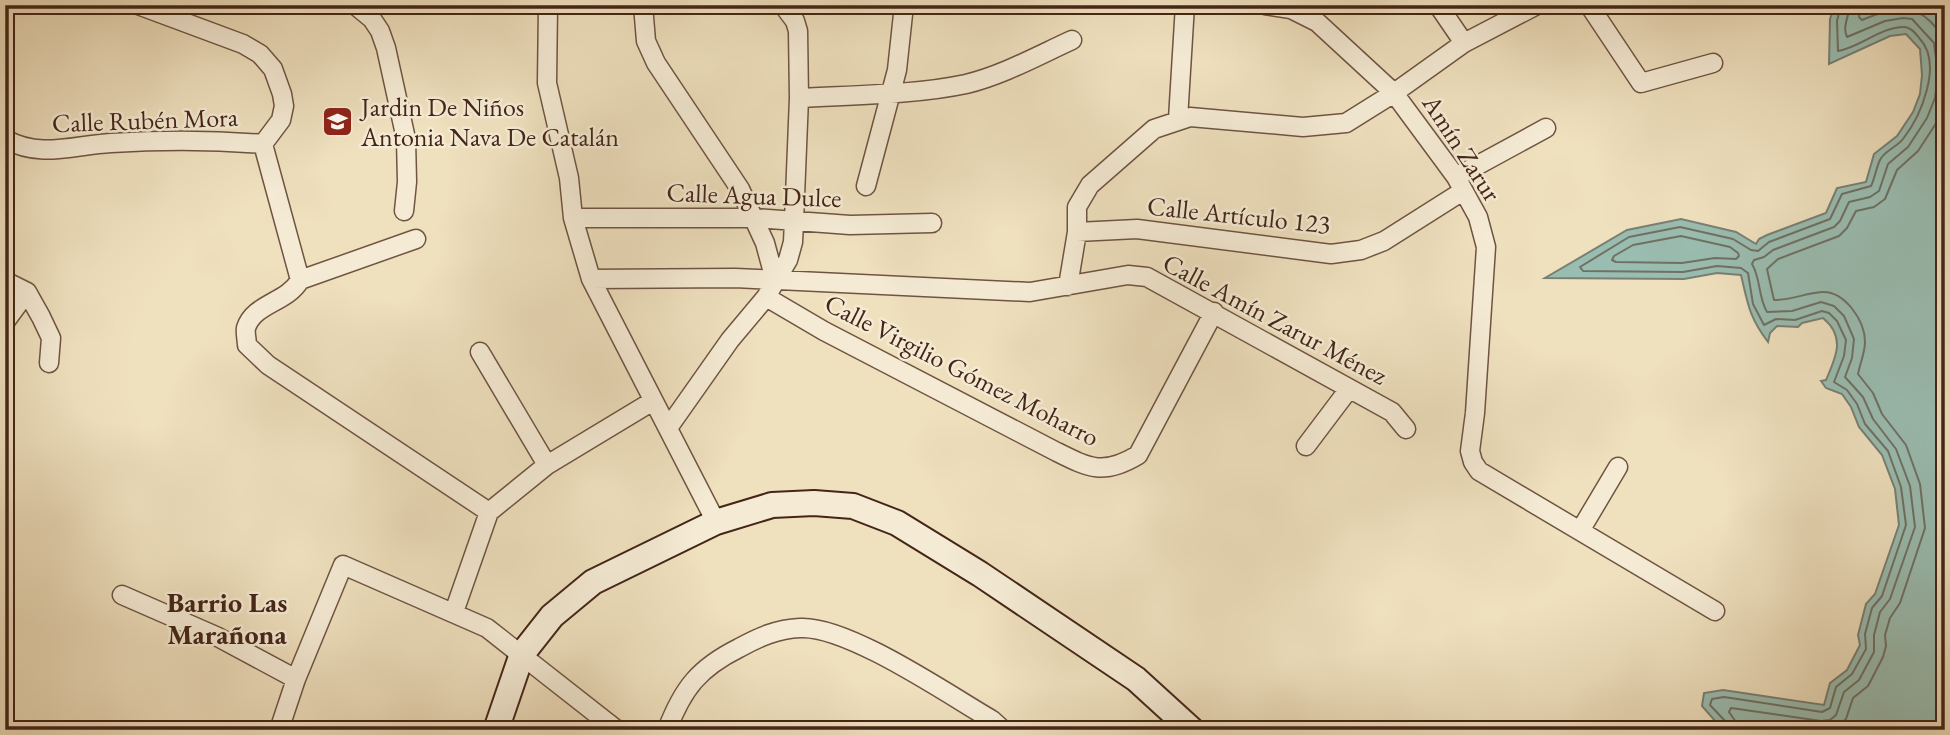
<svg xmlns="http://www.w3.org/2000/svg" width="1950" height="735" font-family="'EB Garamond',serif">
  <rect width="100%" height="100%" fill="#efe0be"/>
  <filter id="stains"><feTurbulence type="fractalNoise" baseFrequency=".00286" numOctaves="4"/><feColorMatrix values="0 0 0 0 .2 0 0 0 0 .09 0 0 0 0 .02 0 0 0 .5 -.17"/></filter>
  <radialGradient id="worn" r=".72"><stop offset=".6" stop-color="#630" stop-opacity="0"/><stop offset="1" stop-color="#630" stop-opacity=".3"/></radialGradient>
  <path fill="#9abdb1" stroke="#788074" stroke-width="2" d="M1835,5h110v725h-222l-21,-24 2,-13 19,-3 101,15 6,-22 17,-13 13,-25 -2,-10 8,-31 9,-10 24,-69 -4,-36 -13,-34 -23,-28 -8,-20 -9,-13 -16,-6 -5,-7 5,-1c10,-23 20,-43 -3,-62l-21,5 -4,4 -21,-1 -7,7 -2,9c-19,-25 -20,-38 -27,-67l-24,-2 -33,6 -139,-1 82,-48 54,-11 55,13 20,12 3,-5 8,-4 59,-22 11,-25 29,-6 8,-28 23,-18 16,-24 7,-18 2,-19 -2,-26 -14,-15 -16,2 -61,28 1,-45z"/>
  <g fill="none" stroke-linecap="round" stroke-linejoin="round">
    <path stroke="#6f7164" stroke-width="2" d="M1860,5l-1,12 3,3c26,-10 47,-20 69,2 5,6 10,11 14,19
      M1681,236l49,11 8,6 1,3 -3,3 -21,-1 -33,5 -66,-1 -4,-2 2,-4 19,-11z
      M1728,730l-1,-7 -17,-18 2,-6 12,-2 98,15 8,-4 6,-21 16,-13 14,-25 -1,-15 7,-26 10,-12 24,-71 -5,-38 -13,-36 -23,-27 -8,-20 -10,-14 -13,-8 10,-26 2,-16 -9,-19 -8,-8 -7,-2 -27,9 -19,-1 -12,6 -11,-21 -5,-31 -7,-5 -24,-2 -34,6 -100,-1 -3,-4 49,-30 51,-10 53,12 18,11 7,1 11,-9 61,-23 12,-25 29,-8c4,-8 5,-18 9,-26 4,-9 17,-13 23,-21 18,-23 40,-75 17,-100 -4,-5 -9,-12 -16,-12 -24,0 -43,20 -66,24l-1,-30 4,-16
      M1737,730l-1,-8 -7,-10 2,-4 90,13 9,-1 6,-5 8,-23 15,-12 15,-28v-17l6,-23 10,-13 25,-72 -5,-41 -14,-37 -23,-30 -10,-22 -18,-20 7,-19 2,-19 -10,-23 -10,-10 -13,-4 -29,9 -25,1c-9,-15 -6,-33 -15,-48l2,-4 10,-3 9,-7 61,-23 6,-6 9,-19 21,-5 9,-6 9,-27 20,-17 19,-29 8,-20 3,-24 -4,-31 -22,-24 -9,-1 -18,3 -38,16c-5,-10 2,-21 3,-32
      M1747,730v-7l3,-2 60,9
      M1832,730l14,-11 7,-21 15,-12 15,-29 3,-11 -1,-11 5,-17 10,-15 25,-75 -5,-44 -14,-39 -24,-31 -9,-21 -15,-19c2,-11 7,-21 7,-32 0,-21 -20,-51 -43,-50 -17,1 -29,8 -48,8l-7,-31 11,-10 61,-23 8,-8 9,-17 18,-4 11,-8 12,-29 21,-19 17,-26 10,-22"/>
    <defs>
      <path id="street" d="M138,5l105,39 17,10 13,15 9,25 2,12 -3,14 -18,24
        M355,5l17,14 8,12 6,17 20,91 1,43 -3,29
        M548,5l-1,78 22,95 4,40 18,61 125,243
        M643,5l3,36 10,22 84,126 25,54 10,37
        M1265,5l26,4 26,13 77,71 62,84 22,40 8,30 -11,166 -5,38 3,11 6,9 236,140
        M1438,5l26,38
        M1589,5l52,78 72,-20
        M799,98c52,-3 116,-3 167,-14 37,-9 71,-28 106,-44
        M1178,119l7,-114
        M5,139c36,20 68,6 106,4 50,-3 102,-3 152,1
        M263,144l37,136c-13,23 -46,23 -54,48 -1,4 1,13 1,17l21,20 221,147
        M1456,177l90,-49
        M866,186l31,-116 7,-65
        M573,218h181l96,7 82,-2
        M1077,232l60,-3 194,25 30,-4 23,-9 79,-50
        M591,279l144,-1 295,14 98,-17 19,2 245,135 14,17
        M300,280l116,-41
        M5,281l22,11 14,25 10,21 -2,25
        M1068,286l9,-54v-25l13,-22 64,-56 36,-12 113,10 43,-4 48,-30 70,-50 73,-38
        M766,297l58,34 231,120c34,17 48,25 83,4l76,-143
        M5,322l22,-30
        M480,352l67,113
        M668,428l62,-88 36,-43 22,-37 5,-18 1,-21 5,-123 -1,-67 -3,-10 -12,-16
        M1306,446l43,-57
        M1580,531l38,-64
        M122,595l94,41 80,43
        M454,612l35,-100 58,-47 106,-64
        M279,730l17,-51 47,-114 144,63 130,102
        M667,730c16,-42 32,-62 72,-82 20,-11 38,-19 61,-20 47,-3 149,67 192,92l11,10"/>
      <path id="secondary" d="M496,730l26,-76 30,-38 41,-34 123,-60 56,-17 42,-2 39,3 44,17 83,51 156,105 56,51"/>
    </defs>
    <use href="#street" stroke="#6f5442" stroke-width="21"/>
    <use href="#secondary" stroke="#442518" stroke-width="28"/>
    <use href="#street" stroke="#f5ebd5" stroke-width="18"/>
    <use href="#secondary" stroke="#f5ebd5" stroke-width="24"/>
  </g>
  <defs>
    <symbol id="school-square" viewBox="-11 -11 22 22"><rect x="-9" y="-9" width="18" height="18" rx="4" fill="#8f2418" stroke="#f5ebd5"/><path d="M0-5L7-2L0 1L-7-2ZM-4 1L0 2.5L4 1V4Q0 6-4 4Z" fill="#fff"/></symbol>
  </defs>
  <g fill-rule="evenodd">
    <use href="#school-square" x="320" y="104" width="35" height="35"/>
  </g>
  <g text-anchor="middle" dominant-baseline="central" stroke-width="5" stroke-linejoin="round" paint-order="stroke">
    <g font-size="26" fill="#442518" stroke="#f5ebd5" text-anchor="start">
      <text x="361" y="107">Jardin De Niños<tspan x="361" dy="30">Antonia Nava De Catalán</tspan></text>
    </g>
    <g font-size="26" fill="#442518" stroke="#f5ebd5">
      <text transform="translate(145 120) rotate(-2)">Calle Rubén Mora</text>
      <text transform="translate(1462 148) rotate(57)">Amín Zarur</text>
      <text transform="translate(754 195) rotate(2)">Calle Agua Dulce</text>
      <text transform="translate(1239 215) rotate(6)">Calle Artículo 123</text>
      <text transform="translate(1275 319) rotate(28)">Calle Amín Zarur Ménez</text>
      <text transform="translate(962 370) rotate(27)">Calle Virgilio Gómez Moharro</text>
    </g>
    <g font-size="28" font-weight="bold" fill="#442518" stroke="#f5ebd5">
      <text x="227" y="602">Barrio Las<tspan x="227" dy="32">Marañona</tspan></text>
    </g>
  </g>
  <rect width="1950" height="735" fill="none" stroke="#efe0be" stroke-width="28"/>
  <rect x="7" y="7" width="1936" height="721" fill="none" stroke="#442518" stroke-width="3.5"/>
  <rect x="14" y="14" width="1922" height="707" fill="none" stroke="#442518" stroke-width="2"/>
  <rect width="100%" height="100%" filter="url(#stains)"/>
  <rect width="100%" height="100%" fill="url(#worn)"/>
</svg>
